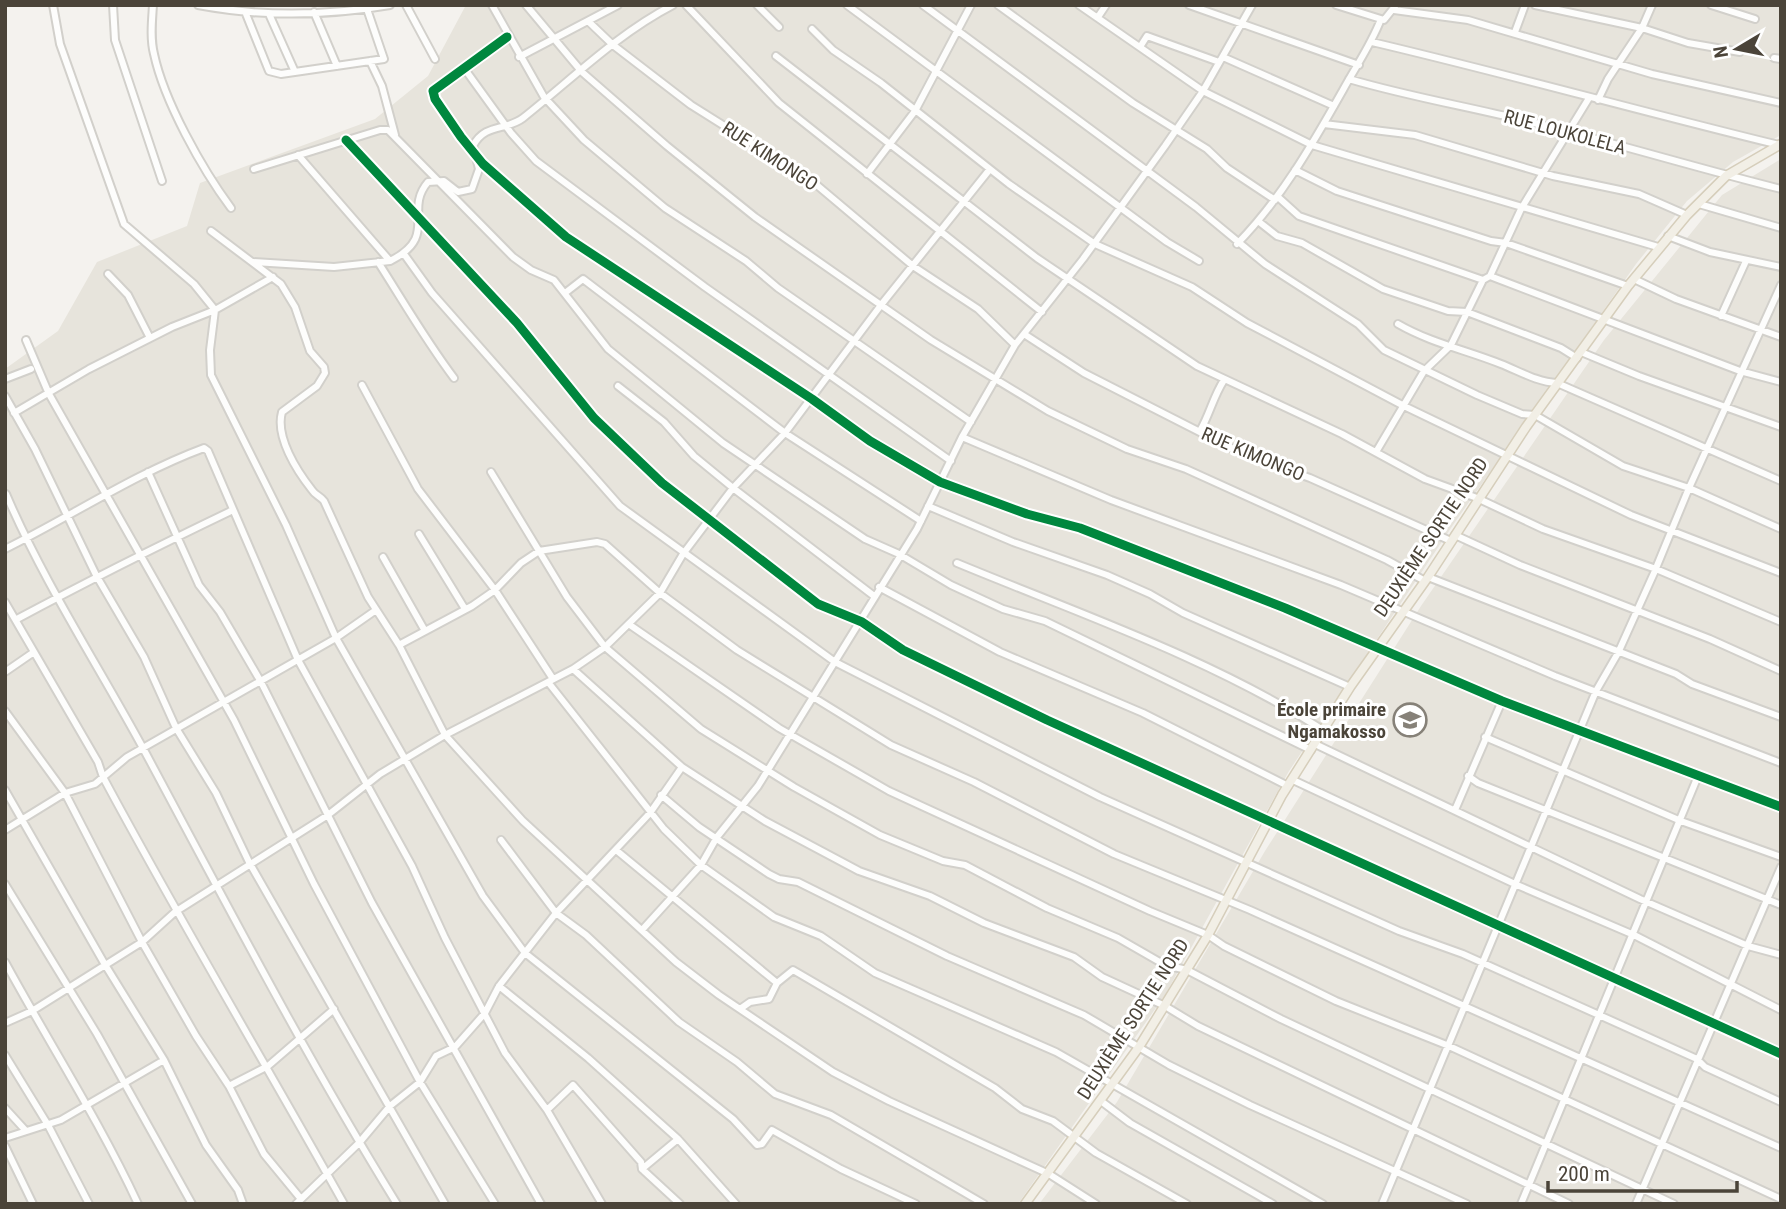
<svg xmlns="http://www.w3.org/2000/svg" width="1786" height="1209" font-family="'Roboto Condensed',sans-serif">
  <rect width="100%" height="100%" fill="#f4f2ee"/>
  <path fill="#e7e4dc" d="M466,5h1315v130l-48,27 -46,39 -51,63 -183,261 -164,246 -124,224 -147,209h-1013v-835l53,-38 39,-69 90,-36 13,-43 175,-64 53,-43z
    M1781,159v1045h-742l78,-102 148,-251 156,-245 183,-266 118,-145z"/>
  <g fill="none" stroke-linecap="round" stroke-linejoin="round">
    <defs>
      <path id="minor" d="M53,5l7,39 64,180 70,60 21,26 -5,40 1,25 75,150 50,113 147,258 42,57 208,166 24,26 5,-1 10,-14 69,39 75,35
        M113,5l2,35 47,141
        M153,5c-1,16 -3,33 1,49 10,47 48,115 77,154
        M198,5c64,12 128,11 192,0
        M406,5l29,54
        M492,5l52,92 40,43 81,68 81,53 32,27 193,134
        M526,5l56,67 85,74 88,71 176,123 117,71 79,38 59,20 201,91 38,21
        M686,5l93,98 263,209
        M757,5l22,22
        M847,5l320,237 32,19
        M923,5l273,202 69,57 93,60 26,26 93,45 45,19 13,1 88,51 66,22 92,41
        M998,5l135,98 74,46 20,19 48,32
        M1079,5l124,86 109,54 346,102
        M1189,5l170,60
        M1336,5l48,15 12,-15
        M1535,5l107,23 46,15 52,9
        M1711,5l44,14
        M1394,10l74,10 184,54 129,29
        M314,12l23,54
        M246,14l23,57 12,3 103,-15 -17,-50
        M269,14l26,58
        M1098,17l8,-12
        M589,22l24,23 78,60 121,76 101,85 65,43 37,36
        M812,29l21,21 48,33 128,101 86,60 97,43 55,36 157,83 227,109 150,58
        M1515,32l10,-27
        M507,37l-74,54 2,8 26,38 22,27 83,73 246,162 58,42 70,41 87,32 53,14 205,80 217,93 279,106
        M1372,42c136,32 271,70 407,103
        M1140,47l7,-11 72,26
        M776,56l261,202 160,108 145,68 83,45 52,19 66,31 113,40 125,53
        M519,57l99,-52
        M1223,57l111,49
        M1774,58l7,1
        M370,61l12,25 13,49
        M464,68l47,65 25,28 169,126 246,174
        M1349,79c64,19 129,29 193,46 80,20 159,44 239,64
        M1598,100l10,-21 34,-51 10,-23
        M1324,124l91,11 138,41 86,18 48,21
        M346,140l171,183 77,95 68,65 156,121 44,18 41,28 144,70 734,334
        M298,155l92,106c50,-25 13,-50 38,-79l16,-1 14,11 14,-3 7,-20 -6,-23c12,-23 33,-15 50,-28 48,-38 94,-84 150,-113
        M254,169l126,-39h8l125,127 18,13 23,10 54,69 115,94 142,96 34,15 52,31 52,24 42,12 266,129
        M1295,170l42,21 154,50 15,2 122,43
        M867,174l48,-63 56,-106
        M1278,197l21,19 184,64
        M1699,204l82,24
        M1258,221l19,15 25,7 81,46 65,22 19,1 94,36 16,10
        M211,231l70,53 14,23 15,44 14,16 1,6 -8,13 -35,26c-7,25 15,59 30,78 3,5 8,6 12,11l44,96 31,48 46,90 78,86 153,141 43,33 114,77 56,29 160,73 47,30
        M1668,236l42,16 71,15
        M1237,244c44,-45 75,-99 106,-154 13,-24 28,-45 38,-71
        M404,254l28,39 188,213 215,156 265,135 299,134 64,23 234,105 8,8 76,35
        M253,262l81,5 56,-6
        M378,262c25,39 48,79 76,116
        M108,274l20,21 22,43
        M1490,276l250,95 41,11
        M1634,279l42,20 105,38
        M565,293l18,-14 202,154 136,88
        M1721,316l25,-55
        M1398,324c33,19 68,26 103,40 18,7 36,18 56,19l224,98
        M1024,334l60,39 161,82 65,23 141,63
        M26,340l23,54 185,326 80,164 106,198 75,122
        M1581,352l58,24 142,51
        M5,379l26,-10
        M362,385l56,104 77,101 58,89
        M618,386l46,36 30,34 39,32 141,108
        M5,396l30,53 61,126 48,82 32,71 40,65 33,69 196,342
        M14,413l75,-44 83,-42 43,-17 58,-33
        M1200,431c10,-17 13,-34 24,-51
        M962,437l149,63 230,85 214,91 226,87
        M1376,452l48,-81 27,-26 32,-65 7,-4 31,-67 68,-111
        M148,472l51,113 21,27 41,70 111,221 169,301
        M491,472l76,125 38,50 96,82 93,58 86,48 63,26 22,4 82,43 71,30 47,27 22,5 94,49 393,185
        M6,494c38,89 92,171 138,256 82,153 162,307 253,454
        M928,506l85,36 94,33 43,19 33,19 167,74
        M419,534l46,75
        M1455,535l65,30 190,74 71,32
        M5,549c67,-33 129,-75 199,-101l4,3 90,209 114,206 33,72 60,115 42,57 55,94
        M383,557l42,74
        M957,563c123,51 253,95 366,167
        M1428,577l248,97 16,10 89,33
        M879,587l121,65 143,61 145,73
        M5,602l93,160 5,15c77,144 161,284 241,427
        M17,619c71,-38 143,-74 216,-109
        M630,625l149,103 110,63 261,120 58,24 16,11 112,55 113,45 332,153
        M399,645l73,-39 23,-16 26,-27 18,-12 58,-9 8,2 55,49 77,57 154,95 83,37 140,72 136,56 531,238
        M573,669l109,98 83,54 94,50 71,25 54,27 90,34 28,20 63,29 33,20 371,178
        M5,672l29,-20
        M548,682l116,147 37,36 73,52 47,19 54,37 181,79 267,152
        M5,711l60,82 77,149 54,94 33,50 35,68 37,45
        M1485,737l196,84 100,36
        M1315,744l325,155 108,47 33,9
        M1468,776l10,7 303,122
        M1293,780l224,105 117,50 147,75
        M5,790l99,173 60,97 42,85 32,45 5,14
        M661,795l38,32 70,47 10,5 19,3 149,74 137,59 85,50 81,40 217,99
        M1455,810l47,-109
        M5,830l60,-37 30,-9 32,-27 209,-119 40,-28
        M501,840l55,73 30,22 93,87 58,40 38,32 56,21 153,89
        M616,850l161,133 16,-13 202,118 27,21 31,12 43,32 91,51
        M5,884l92,150 95,170
        M642,930l59,-65 16,-28 41,-51 159,-257 45,-92 53,-92 68,-86 82,-113 38,-55 49,-86
        M5,962c44,81 94,158 133,242
        M499,986l89,72 90,81 58,65
        M740,1009l10,-7 19,-3 8,-16
        M5,1023l27,-12 110,-69 33,-30 153,-97 52,-41 65,-39 128,-66 32,-22 55,-54 23,-39 50,-66 52,-55 96,-128 109,-136
        M5,1055l43,70 41,79
        M229,1086l39,-20 66,-57
        M1101,1101l29,22 143,81
        M5,1108l21,23
        M547,1110l26,-25 68,77 1,7 38,35
        M5,1138l56,-18 103,-60
        M5,1146l28,58
        M642,1169l36,-30
        M296,1204l63,-61 31,-37 30,-24 16,-26 19,-9 30,-34 14,-27 57,-73 94,-100 32,-46
        M1382,1204l214,-513 22,-38 36,-80 35,-85 92,-203
        M1521,1204l177,-428
        M1636,1204l145,-337"/>
      <path id="major" d="M1025,1204l114,-157 69,-112 74,-140 68,-108 78,-110 98,-150 102,-141 59,-71 39,-39 55,-32"/>
    </defs>
    <use href="#minor" stroke="#d2d0cb" stroke-width="10"/>
    <use href="#major" stroke="#d6cebb" stroke-width="11"/>
    <use href="#minor" stroke="#fdfdfc" stroke-width="6"/>
    <use href="#major" stroke="#f2efe6" stroke-width="8"/>
    <defs>
      <path id="cycleway" d="M507,37l-74,54 2,8 26,38 22,27 83,73 246,162 58,42 70,41 87,32 53,14 205,80 217,93 279,106
        M346,140l171,183 77,95 68,65 156,121 44,18 41,28 144,70 734,334"/>
    </defs>
    <use href="#cycleway" stroke="#fff" stroke-width="13"/>
    <use href="#cycleway" stroke="#00873e" stroke-width="9"/>
  </g>
  <defs>
    <symbol id="school-ring" viewBox="-11 -11 22 22"><circle r="9.5" fill="#fff" stroke="#868178" stroke-width="1.5"/><path d="M0-5L7-2L0 1L-7-2ZM-4 1L0 2.5L4 1V4Q0 6-4 4Z" fill="#868178"/></symbol>
  </defs>
  <g fill-rule="evenodd">
    <use href="#school-ring" x="1391" y="701" width="38" height="38"/>
  </g>
  <g text-anchor="middle" dominant-baseline="central" stroke-width="6" stroke-linejoin="round" paint-order="stroke">
    <g font-size="19" fill="#4b4439" stroke="#fff">
      <text transform="translate(1565 132) rotate(15)">RUE LOUKOLELA</text>
      <text transform="translate(770 156) rotate(33)">RUE KIMONGO</text>
      <text transform="translate(1253 454) rotate(23)">RUE KIMONGO</text>
      <text transform="translate(1431 537) rotate(-56)">DEUXIÈME SORTIE NORD</text>
      <text transform="translate(1133 1019) rotate(-57)">DEUXIÈME SORTIE NORD</text>
    </g>
    <g font-size="19" font-weight="bold" fill="#4b4439" stroke="#fff" text-anchor="end">
      <text x="1386" y="709">École primaire<tspan x="1386" dy="22">Ngamakosso</tspan></text>
    </g>
  </g>
  <rect width="1786" height="1209" fill="none" stroke="#4b4439" stroke-width="14"/>
  <g transform="translate(1737 49) rotate(260)" stroke="#ffffff" stroke-width="5" paint-order="stroke">
  <path d="M0-5L12 26L0 18L-12 26Z" fill="#4b4439"/>
  <text y="-10" font-size="19" font-weight="bold" text-anchor="middle" fill="#4b4439">N</text>
  </g>
  <path d="M1548 1181v10h189v-10" fill="none" stroke="#4b4439" stroke-width="3.5"/>
  <text x="1558" y="1181" font-size="21" fill="#4b4439" stroke="#ffffff" stroke-width="5" paint-order="stroke">200 m</text>
</svg>
